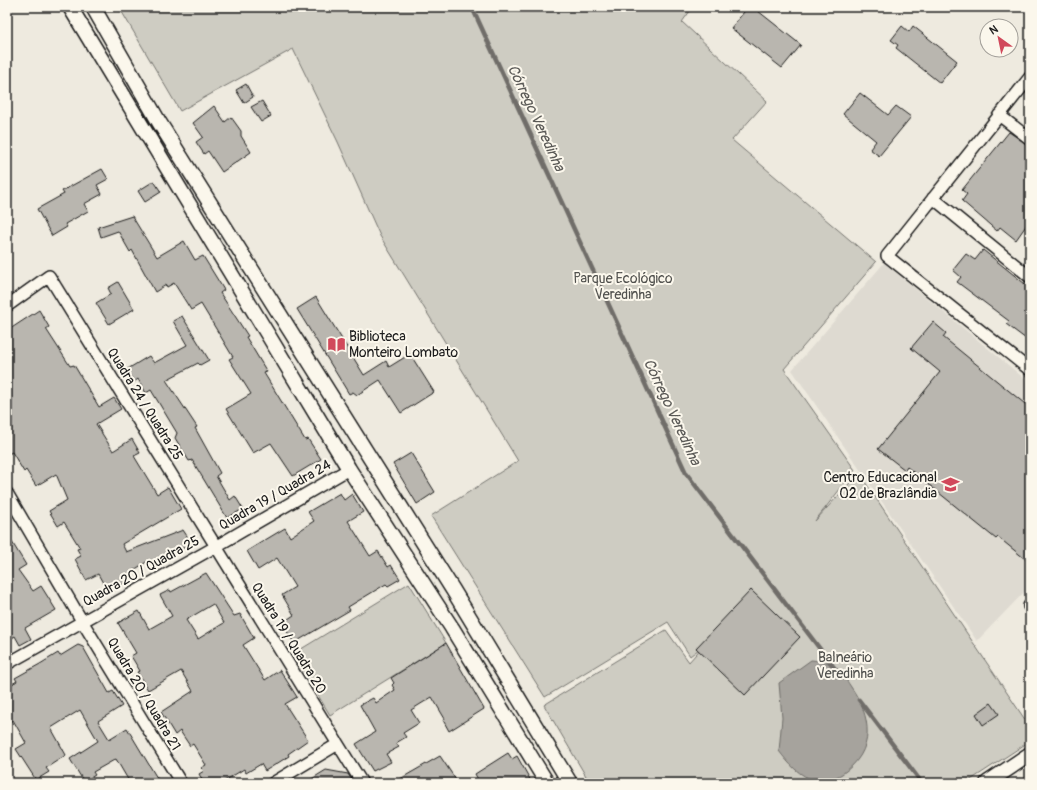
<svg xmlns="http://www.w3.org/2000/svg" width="1037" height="790" font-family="Pangolin,sans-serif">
  <rect width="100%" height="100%" fill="#eeeadf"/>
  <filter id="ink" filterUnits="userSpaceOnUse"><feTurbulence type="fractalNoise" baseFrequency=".025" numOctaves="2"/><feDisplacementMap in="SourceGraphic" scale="8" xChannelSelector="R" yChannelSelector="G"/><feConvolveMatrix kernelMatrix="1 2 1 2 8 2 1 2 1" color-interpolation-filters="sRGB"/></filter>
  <g filter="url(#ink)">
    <path fill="#dedad1" d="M884,263l146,120v203l-53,55 -185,-271z"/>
    <path fill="#ceccc2" stroke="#75746f" d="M119,7h574l-11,15 85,79 -35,39 144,122 -92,107 71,101 -40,51 44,-48 171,254v14l-64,42h-376l-46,-78 122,-75 23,32 14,-16 -13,10 -22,-34 -123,75 -114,-181 87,-55 -138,-225 -42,-94 -45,-93 -113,62z
      M409,583l37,60 -116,72 -37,-61z"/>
    <path fill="#a6a39d" stroke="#6f6d69" d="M811,660c24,2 27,7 40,27 21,30 25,64 -9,87 -7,4 -18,9 -26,7 -17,-5 -27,-17 -37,-30l3,-33 -3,-35z"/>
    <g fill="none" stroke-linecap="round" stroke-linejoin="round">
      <path stroke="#6f6d69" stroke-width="4.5" d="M472,7l214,466 150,197
        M859,700l63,83"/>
    </g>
    <path fill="#b9b6af" stroke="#1c1c1c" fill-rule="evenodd" d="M748,7h5l48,38 -19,23 -51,-40z
      M902,26l7,6 4,-6 44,35 -17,22 -44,-35 2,-3 -7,-5z
      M246,84l7,13 -9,6 -8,-13z
      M860,93l28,22 8,-9 15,11 -32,39 -9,-7 6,-8 -33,-27z
      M262,101l9,15 -10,6 -10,-15z
      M214,106l11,16 6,-5 10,14v5l10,16 -29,20 -14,-21 -4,3 -8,-12 7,-5 -10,-14z
      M1009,132l21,14v74l-14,20 -16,-13 -3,4 -35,-30 5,-7 -5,-4z
      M102,169l6,10 -11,6 5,9 -18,10 4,7 -23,13 2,3 -15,9 -15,-27 27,-15 -2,-3z
      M154,181l7,11 -16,10 -7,-11z
      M132,216l25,41 27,-16 11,19 8,-4 21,34 -4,3 28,43 -2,1 21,35 -3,1 41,67 3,-1 13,20 -28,17 -22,-33 -18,10 -27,-44 25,-15 -22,-35 4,-2 -32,-53 -10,6 -17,-27 -7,4 -1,-2 -11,7 -23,-42 -2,2 -12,-21 -17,6 -3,-10z
      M983,250l47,38v54l-24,-18 3,-3 -52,-39 4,-5 -8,-7 13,-16 9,6z
      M118,282l16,27 -25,15 -13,-21 15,-9 -3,-6z
      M316,297l48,78 22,-14 3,6 21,-13 24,38 -33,21 -21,-33 -23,15 -4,-3 -4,2 -52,-85z
      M39,310l10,17 -3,2 24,37 4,-1 25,42 15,-9 7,11 -25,15 17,27 19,-12 8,14 -6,3 23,38 11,-7 13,22 -59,35 4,8 57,-22 6,9 -3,2 2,4 -22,14 -2,-3 -14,8 -2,-3 -22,14 3,6 -21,11 -10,-18 -12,6 -11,-21 6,-3 -4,-7 3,-1 -16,-26 -6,4 -9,-15 18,-11 -11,-26 -20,12 -10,-16 -2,2 -12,-20 -5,3v-124z
      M182,316l27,44 -9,5 -2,-2 -32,17 31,47 -2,1 25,45 -4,3 14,24 5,-4 8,13 -16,9 -35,-58 -3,1 -14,-23 2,-5 -26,-43 -5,3 -8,-14 -4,3 -8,-12 23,-14 5,7 33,-18 -14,-24z
      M933,322l13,11 -3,4 87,71v155l-32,-26 -2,2 -89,-72 -2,3 -27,-21 62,-77 -29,-24z
      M411,453l24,39 -18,12 -24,-40z
      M340,493l4,7 8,-6 11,18 -15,9 22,35 8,-5 10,16 3,-2 9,14 -12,7 -2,-2 -38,23 2,3 -56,33 -12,-20 12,-8 -12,-20 13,-8 -18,-29 -19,12 -11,-19 38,-23 5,9 24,-16 -6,-9z
      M7,534l19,31 -8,5 15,21 8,-5 15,24 -31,18 6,11 -11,6 -5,-9 -8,5z
      M206,573l28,43 6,-2 14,24 -11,7 22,35 15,-10 17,27 -12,7 23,36 -20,14 1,2 -24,15 -4,-7 -15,9 -2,-4 -23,14h-17l-5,-9 5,-3 -3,-3 5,-3 -13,-21 -3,2 -10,-15 -5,4 -14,-23 32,-21 -12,-20 -33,19 -11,-18 3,-1 -9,-15 5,-3 -18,-30 21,-12 10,18 23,-13 -12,-21 10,-5 1,2zM213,604l11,19 -26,16 -12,-19z
      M751,590l49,47 -55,58 -49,-47z
      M446,643l38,66 -35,22 -6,-11 2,-1 -13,-22 -21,13 8,13 -16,10 3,4 -10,6 3,4 -13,7 5,8 -18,9 -17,-27 19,-12 -15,-27 13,-7 3,5 19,-13 -3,-5 2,-2 -3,-5z
      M78,645l5,2 26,46 4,-2 9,15 -24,15 11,18 18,-11 33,55h-30l-14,-24 -23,13 2,3 -11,7 -14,-23 28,-18 -18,-31 -29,18 15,27 -20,13 3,4 -13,8 -20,-31 10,-6 -13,-23 -6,4v-37l10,-6 -2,-3 25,-14 18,-11 2,3z
      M991,703l8,11 -16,11 -7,-11z
      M508,753l4,6 5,-3 15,27h-52l-5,-9z
      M440,756l18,27h-65z
      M326,770l22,4 6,9h-49z"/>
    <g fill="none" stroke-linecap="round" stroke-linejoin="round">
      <defs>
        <path id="minor" d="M1030,77l-143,179 143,114
          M999,115l31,24
          M933,198l97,79
          M7,306l42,-30 313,507
          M7,493l75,128 99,162
          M1029,606l1,-1
          M7,664l208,-117 134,-78
          M273,783l65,-39"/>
        <path id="tertiary" d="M70,7l279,462 103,159 95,155
          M93,7l66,115 294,468 117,193
          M987,783l43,-29"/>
      </defs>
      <use href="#minor" stroke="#1c1c1c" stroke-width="14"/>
      <use href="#tertiary" stroke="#1c1c1c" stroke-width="17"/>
      <use href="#minor" stroke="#fbf7ec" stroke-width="11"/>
      <use href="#tertiary" stroke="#fbf7ec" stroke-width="14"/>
    </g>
  </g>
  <defs>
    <symbol id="library-bare" viewBox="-9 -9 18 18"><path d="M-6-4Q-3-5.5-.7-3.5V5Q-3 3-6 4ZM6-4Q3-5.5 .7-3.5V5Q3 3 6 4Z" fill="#d1495b" stroke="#fbf7ec" stroke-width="2.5" paint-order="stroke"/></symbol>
    <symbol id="school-bare" viewBox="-9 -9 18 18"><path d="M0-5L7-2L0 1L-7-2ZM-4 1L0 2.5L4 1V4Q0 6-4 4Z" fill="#d1495b" stroke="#fbf7ec" stroke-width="2.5" paint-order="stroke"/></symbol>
  </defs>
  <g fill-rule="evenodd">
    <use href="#library-bare" x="324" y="332" width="25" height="25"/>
    <use href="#school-bare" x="938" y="472" width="25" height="25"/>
  </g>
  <g text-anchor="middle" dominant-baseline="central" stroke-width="4" stroke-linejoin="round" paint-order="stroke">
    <g font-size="14" fill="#51514e" stroke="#fbf7ec">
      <text x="623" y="278">Parque Ecológico<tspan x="623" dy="16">Veredinha</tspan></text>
      <text x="845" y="657">Balneário<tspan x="845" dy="16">Veredinha</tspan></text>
    </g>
    <g font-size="14" fill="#1c1c1c" stroke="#fbf7ec" text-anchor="start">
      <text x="349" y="336">Biblioteca<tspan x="349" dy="16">Monteiro Lombato</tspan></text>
      <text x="937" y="477" text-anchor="end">Centro Educacional<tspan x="937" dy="16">02 de Brazlândia</tspan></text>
    </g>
    <g font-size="14" fill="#1c1c1c" stroke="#fbf7ec">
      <text transform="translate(145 404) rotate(58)">Quadra 24 / Quadra 25</text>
      <text transform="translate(275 495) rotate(-30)">Quadra 19 / Quadra 24</text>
      <text transform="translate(141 571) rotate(-29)">Quadra 20 / Quadra 25</text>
      <text transform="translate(289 638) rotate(58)">Quadra 19 / Quadra 20</text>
      <text transform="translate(144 694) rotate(59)">Quadra 20 / Quadra 21</text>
    </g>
    <g font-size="15" font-style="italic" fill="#5a5956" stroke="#fbf7ec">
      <text transform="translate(536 118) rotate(65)">Córrego Veredinha</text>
      <text transform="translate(672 412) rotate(65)">Córrego Veredinha</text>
    </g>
  </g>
  <rect width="1037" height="790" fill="none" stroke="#fbf7ec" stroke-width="24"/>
  <rect x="12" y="12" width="1013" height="766" fill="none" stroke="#1c1c1c" stroke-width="1.5" filter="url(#ink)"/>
  <g transform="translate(999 38) rotate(327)"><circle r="19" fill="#fbf7ec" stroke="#a29f99"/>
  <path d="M0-3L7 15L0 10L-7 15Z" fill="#d1495b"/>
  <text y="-6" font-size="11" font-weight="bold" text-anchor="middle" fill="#1c1c1c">N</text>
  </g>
</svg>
